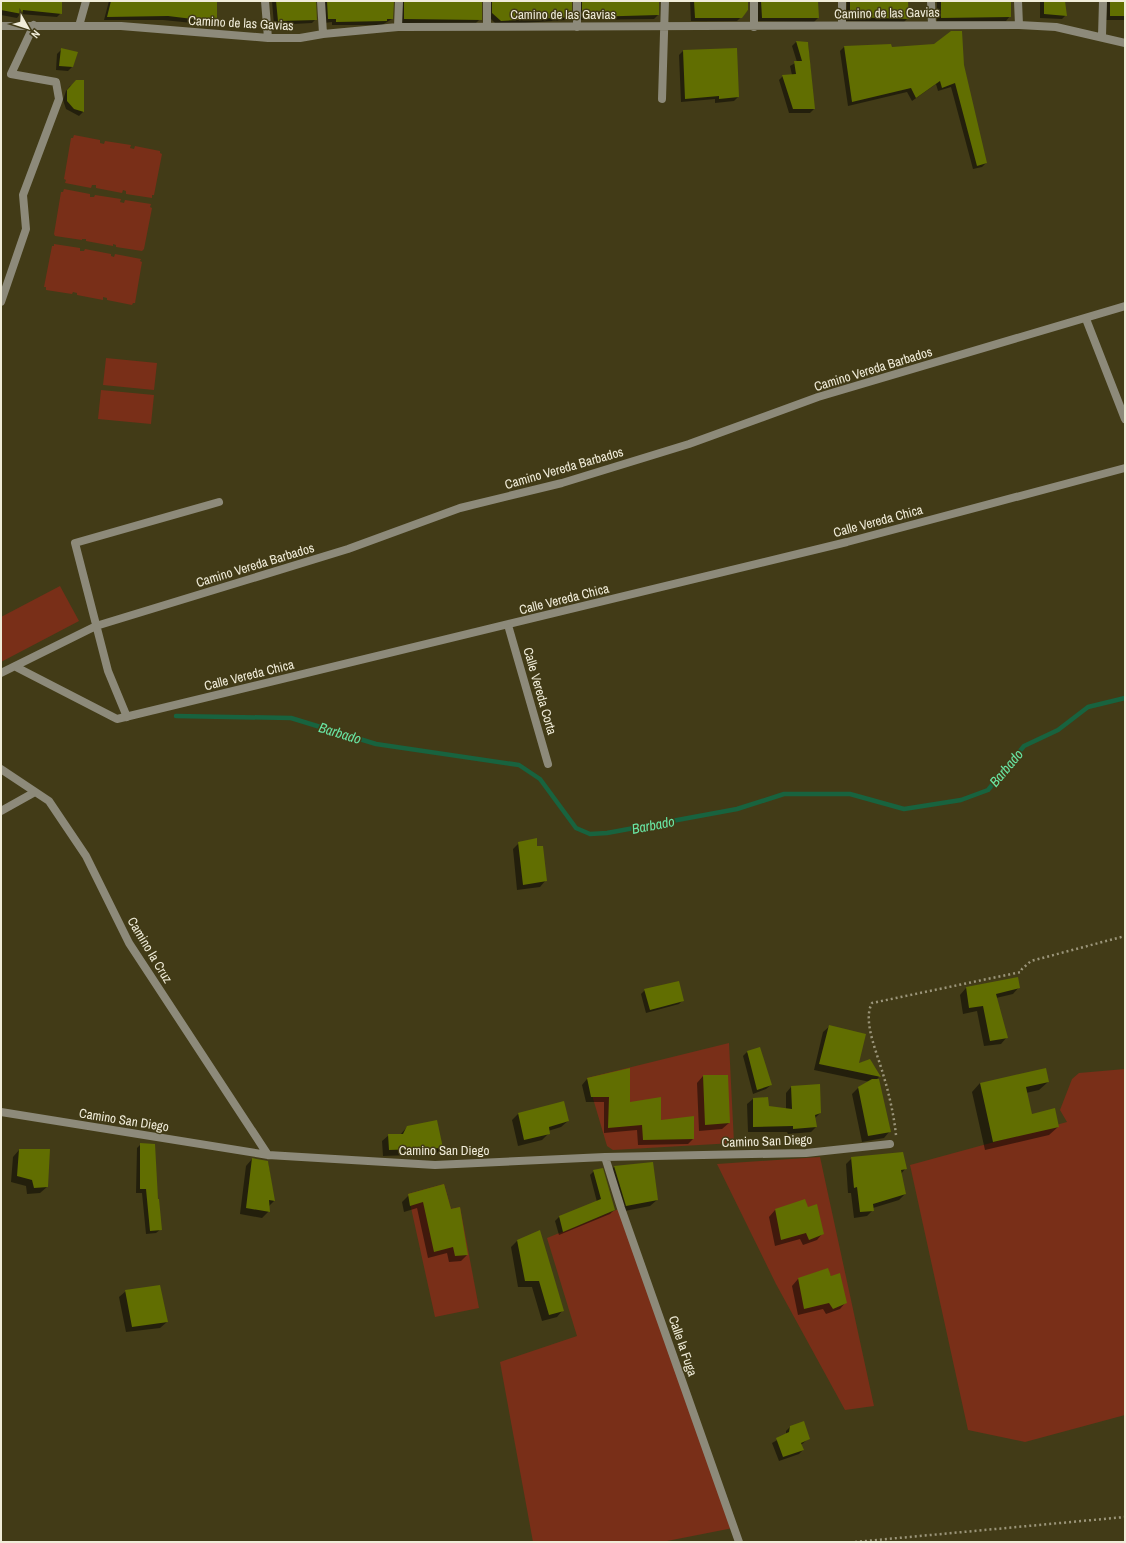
<svg xmlns="http://www.w3.org/2000/svg" width="1126" height="1543" font-family="'Archivo Narrow',sans-serif">
  <rect width="100%" height="100%" fill="#423b17"/>
  <path fill="#792f18" d="M74,135l26,5v3l4,1 1,-3 26,4 -1,3 4,1 1,-3 25,5v2l2,1 -8,41h-2v3l-26,-4v-3l-3,-1 -1,3 -26,-5v-3h-4l-1,3 -26,-5 1,-3 -2,-1 7,-41h2z
    M64,189l26,5v3h4l1,-2 26,4 -1,3 4,1 1,-3 26,4 -1,3 2,1 -8,41 -2,2 -26,-4v-2l-3,-1v2l-27,-5v-2h-4v1l-27,-4 -1,-2 7,-42h2z
    M54,244l26,4v3h4l1,-2 26,5v2l3,1 1,-3 26,5 -1,2 2,1 -7,41h-2l-1,2 -25,-5v-2l-4,-1v3l-26,-5v-2l-4,-1 -1,2 -26,-4v-3h-2l8,-41h2z
    M106,358l51,5 -3,27 -51,-5z
    M101,390l53,5 -3,29 -53,-5z
    M60,586l19,35 -78,41v-45z
    M729,1043l5,100 -121,7 -6,-4 -20,-68z
    M1125,1069v346l-100,27 -57,-12 -58,-265 157,-43 -7,-12 12,-31 7,-6z
    M820,1157l54,249 -29,4 -69,-126 -59,-120z
    M444,1184l7,25 9,-2 19,101 -44,9 -27,-123z
    M621,1208l112,320 -71,14h-129l-33,-180 77,-26 -30,-98z"/>
  <path fill="#0007" d="M1,1h60v12l-4,4 -37,-3 -3,4 -16,-3z
    M109,1h107v20l-4,4 -49,-5h-59z
    M272,1h43l1,18 -4,4 -38,2z
    M319,1h74l-1,18 -10,6h-50v-3l-8,1z
    M399,1h82l-1,18 -4,4h-76z
    M485,1h86l-1,15 -4,4 -69,5 -8,-8z
    M575,1h83v14l-4,4 -75,1z
    M690,1h58v9l-11,11h-46z
    M758,1h59l1,17 -4,4 -56,-1z
    M847,1h60l1,17 -4,4 -58,-1z
    M937,1h73v15l-4,5 -69,1z
    M1040,1h24l2,14 -4,4 -22,-1z
    M1107,1h18v19h-19z
    M796,42l12,1 6,66 -4,4h-21l-10,-33 4,-4 9,-1 -2,-9 7,-4 -5,-16z
    M890,45l1,3 43,-3 29,20 23,98 -4,4 -9,2 -22,-82 -13,4 -2,-7 -24,17 -5,-9 -59,14 -8,-55 4,-4z
    M61,50l11,17 -4,4 -12,-1 1,-16z
    M683,51l55,46 -4,4 -19,2v-4l-34,3 -2,-47z
    M83,81v31l-4,4 -13,-7 -3,-9 3,-9 4,-5z
    M519,843l17,4 10,33 -6,7 -23,3 -4,-41z
    M1019,987l-6,7 -17,4 11,39 -6,7 -17,2 -7,-35 -14,3 -3,-19 6,-7z
    M645,990l38,10 -4,4 -33,9 -5,-19z
    M830,1026l27,38 13,-4 9,17 -3,3 14,51 -6,7 -22,4 -10,-48 6,-6 12,-6 -56,-12 9,-38z
    M747,1052l24,33 -5,4 -13,5 -10,-38z
    M629,1069v34l64,36 -5,5 -50,1 -1,-15 -33,3v-31h-18l-4,-17 5,-6z
    M703,1076l26,47 -7,6 -23,2 -2,-48z
    M1048,1082l-9,8 -13,3 5,22 27,12 -9,8 -64,15 -13,-58 8,-9z
    M791,1087l29,26 -5,5 1,9 -5,5 -23,2 -1,-2h-39l-1,-28 6,-5 14,-1 1,9 18,3v-17z
    M519,1113l49,8 -7,6 -13,4 1,2 -7,7 -24,6 -6,-26z
    M407,1127l35,21 -6,6 -53,2 -1,-15 7,-6h11z
    M141,1144l16,56 4,29 -5,4 -10,1 -4,-41h-6l1,-45z
    M19,1150l28,37 -7,6 -13,1 -1,-8 -15,-4 2,-25z
    M852,1158l53,11 -4,5 4,20 -6,6 -26,8v2l-6,6 -13,2 -3,-25h-3l-2,-29z
    M252,1159l16,3 6,39 -6,6 1,4 -7,7 -22,-4 6,-48z
    M652,1163l5,37 -7,6 -30,6 -12,-39 6,-6z
    M594,1171l20,39 -4,4 -51,21 -4,-14 4,-4 38,-15 -7,-27z
    M409,1195l42,15 16,45 -6,6 -12,1 -2,-9 -19,5 -11,-50 -13,4 -2,-10z
    M808,1209l15,24 -6,7 -14,5 -3,-6 -25,7 -6,-29 6,-7z
    M539,1232l24,78 -6,7 -15,4 -10,-34h-14l-7,-40 6,-6z
    M827,1269l19,33 -6,7 -14,5 -3,-5 -25,6 -6,-29 6,-7z
    M126,1291l41,31 -7,6 -34,4 -7,-35z
    M790,1427l19,11 -8,7 2,5 -4,4 -20,7 -7,-18 14,-8v-4z"/>
  <g fill="none" stroke-linecap="round" stroke-linejoin="round">
    <path stroke="#18633f" stroke-width="4.5" d="M176,716l115,2 85,26 143,21 21,14 36,49 14,6 17,-1 130,-24 47,-15h66l54,15 57,-9 27,-10 36,-44 34,-16 30,-23 37,-9"/>
  </g>
  <path fill="#616e01" d="M1,1h61v13l-39,-4 -1,4 -21,-4z
    M111,1h106v21l-49,-6 -61,1z
    M276,1h40l1,19 -39,1z
    M327,1h67l-1,18h-6v2l-51,1v-3h-8z
    M404,1h78v19l-78,-1z
    M492,1h80v16l-71,4 -9,-8z
    M582,1h77v14l-71,2 -6,-1z
    M694,1h54v9l-6,8h-47z
    M761,1h57l1,17h-57z
    M850,1h58l1,18 -59,-2z
    M941,1h70v16l-70,1z
    M1044,1h21l2,15 -23,-2z
    M1110,1h15v15h-15z
    M951,31h11l2,34 23,98 -10,3 -22,-83 -13,5 -2,-7 -24,17 -5,-10 -59,14 -8,-56 47,-2 1,3 42,-3z
    M796,41l12,1 7,67h-22l-11,-34 14,-1 -2,-13h8z
    M61,48l17,4 -5,15 -14,-1z
    M737,48l2,49 -20,2v-3l-34,3 -2,-49z
    M76,80h8v32l-10,-3 -7,-8v-11z
    M537,838v8h6l4,35 -24,4 -5,-43z
    M1018,977l2,11 -24,6 12,44 -18,3 -7,-35 -14,2 -3,-21z
    M679,981l5,20 -34,9 -6,-21z
    M829,1025l37,9 -7,29 11,-4 11,18 -62,-13z
    M760,1047l12,38 -15,5 -10,-39z
    M630,1068v34l31,-5v23l33,-4v23l-51,1 -1,-15 -34,3 1,-31h-18l-4,-19z
    M1046,1068l3,14 -23,5 6,27 23,-6 4,19 -66,15 -13,-59z
    M703,1075h25l2,48 -25,2z
    M872,1079h7l12,53 -23,4 -10,-49z
    M820,1084l1,29 -6,2 2,12 -24,2v-3l-40,1v-29l15,-1 1,9 23,3 -1,-23z
    M564,1101l5,20 -20,6 1,7 -26,6 -6,-27z
    M437,1120l6,28 -54,2 -1,-16h15l4,-8z
    M140,1143l15,1 3,55h1l3,31 -12,1 -4,-42h-6z
    M19,1149h31l-2,38 -14,1 -2,-8 -15,-4z
    M903,1152l4,17 -6,1 5,24 -33,10 1,7 -14,1 -3,-25 -3,1 -3,-31z
    M252,1158l16,3 7,40 -6,-1 1,12 -24,-4z
    M653,1162l5,38 -32,6 -12,-40z
    M603,1168l12,42 -52,22 -4,-16 42,-17 -8,-29z
    M444,1184l7,25 9,-2 8,48 -13,1 -2,-9 -19,5 -11,-50 -13,4 -2,-12z
    M805,1199l3,8 9,-3 7,30 -15,6 -3,-7 -25,7 -6,-31z
    M540,1230l24,81 -15,4 -10,-34h-14l-8,-41z
    M828,1268l3,8 9,-3 7,30 -14,6 -4,-6 -25,6 -6,-31z
    M160,1285l8,37 -36,5 -7,-37z
    M804,1421l6,18 -9,4 3,7 -21,7 -7,-19 13,-6 1,-6z"/>
  <g fill="none" stroke-linecap="round" stroke-linejoin="round">
    <path stroke="#9b957a" stroke-width="2.5" stroke-dasharray="2 3" stroke-linecap="butt" d="M896,1135c-2,-19 -7,-42 -13,-61 -5,-19 -21,-53 -11,-71l149,-31 1,-3 9,-8 94,-25
      M855,1542l270,-25"/>
    <path stroke="#8d8a7a" stroke-width="8" d="M265,1l3,37
      M321,1l2,33
      M577,1v26
      M754,1v26
      M842,1v24
      M931,1l1,23
      M1018,1l1,24
      M1,26h120l147,12h32l23,-4 75,-7 621,-2 37,2 69,16
      M79,26l7,-25
      M487,26v-25
      M398,27l1,-26
      M1102,36l1,-35
      M662,99l3,-98
      M1,302l25,-73 -3,-34 36,-96 -3,-17 -45,-8 23,-49
      M1086,319l39,100
      M508,625l40,139
      M16,667l101,52 730,-177 278,-74
      M1,673l95,-47 252,-77 112,-41 102,-25 127,-39 129,-47 307,-91
      M127,717l-19,-46 -33,-128 144,-41
      M1,769l48,32 37,55 43,87 139,212
      M1,811l34,-19
      M1,1112l267,43 167,10 170,-8 201,-4 84,-9
      M605,1157l16,51 118,334"/>
  </g>
  <g text-anchor="middle" dominant-baseline="central" stroke-width="3" stroke-linejoin="round" paint-order="stroke">
    <g font-size="13" fill="#f0ecd9" stroke="#423b17">
      <text transform="translate(887 13) rotate(-1)">Camino de las Gavias</text>
      <text x="563" y="14">Camino de las Gavias</text>
      <text transform="translate(241 23) rotate(3)">Camino de las Gavias</text>
      <text transform="translate(873 369) rotate(-17)">Camino Vereda Barbados</text>
      <text transform="translate(564 468) rotate(-16)">Camino Vereda Barbados</text>
      <text transform="translate(878 521) rotate(-15)">Calle Vereda Chica</text>
      <text transform="translate(255 565) rotate(-17)">Camino Vereda Barbados</text>
      <text transform="translate(564 599) rotate(-14)">Calle Vereda Chica</text>
      <text transform="translate(249 675) rotate(-14)">Calle Vereda Chica</text>
      <text transform="translate(540 691) rotate(74)">Calle Vereda Corta</text>
      <text transform="translate(150 950) rotate(59)">Camino la Cruz</text>
      <text transform="translate(124 1120) rotate(9)">Camino San Diego</text>
      <text transform="translate(767 1141) rotate(-2)">Camino San Diego</text>
      <text x="444" y="1150">Camino San Diego</text>
      <text transform="translate(683 1346) rotate(71)">Calle la Fuga</text>
    </g>
    <g font-size="14" font-style="italic" fill="#69e6a4" stroke="#423b17">
      <text transform="translate(340 733) rotate(17)">Barbado</text>
      <text transform="translate(1006 768) rotate(-50)">Barbado</text>
      <text transform="translate(653 825) rotate(-11)">Barbado</text>
    </g>
  </g>
  <rect width="1126" height="1543" fill="none" stroke="#f0ecd9" stroke-width="4"/>
  <g transform="translate(28 28) rotate(129)" stroke="#423b17" stroke-width="3" paint-order="stroke">
  <path d="M0-3L7 15L0 10L-7 15Z" fill="#f0ecd9"/>
  <text y="-6" font-size="11" font-weight="bold" text-anchor="middle" fill="#f0ecd9">N</text>
  </g>
</svg>
